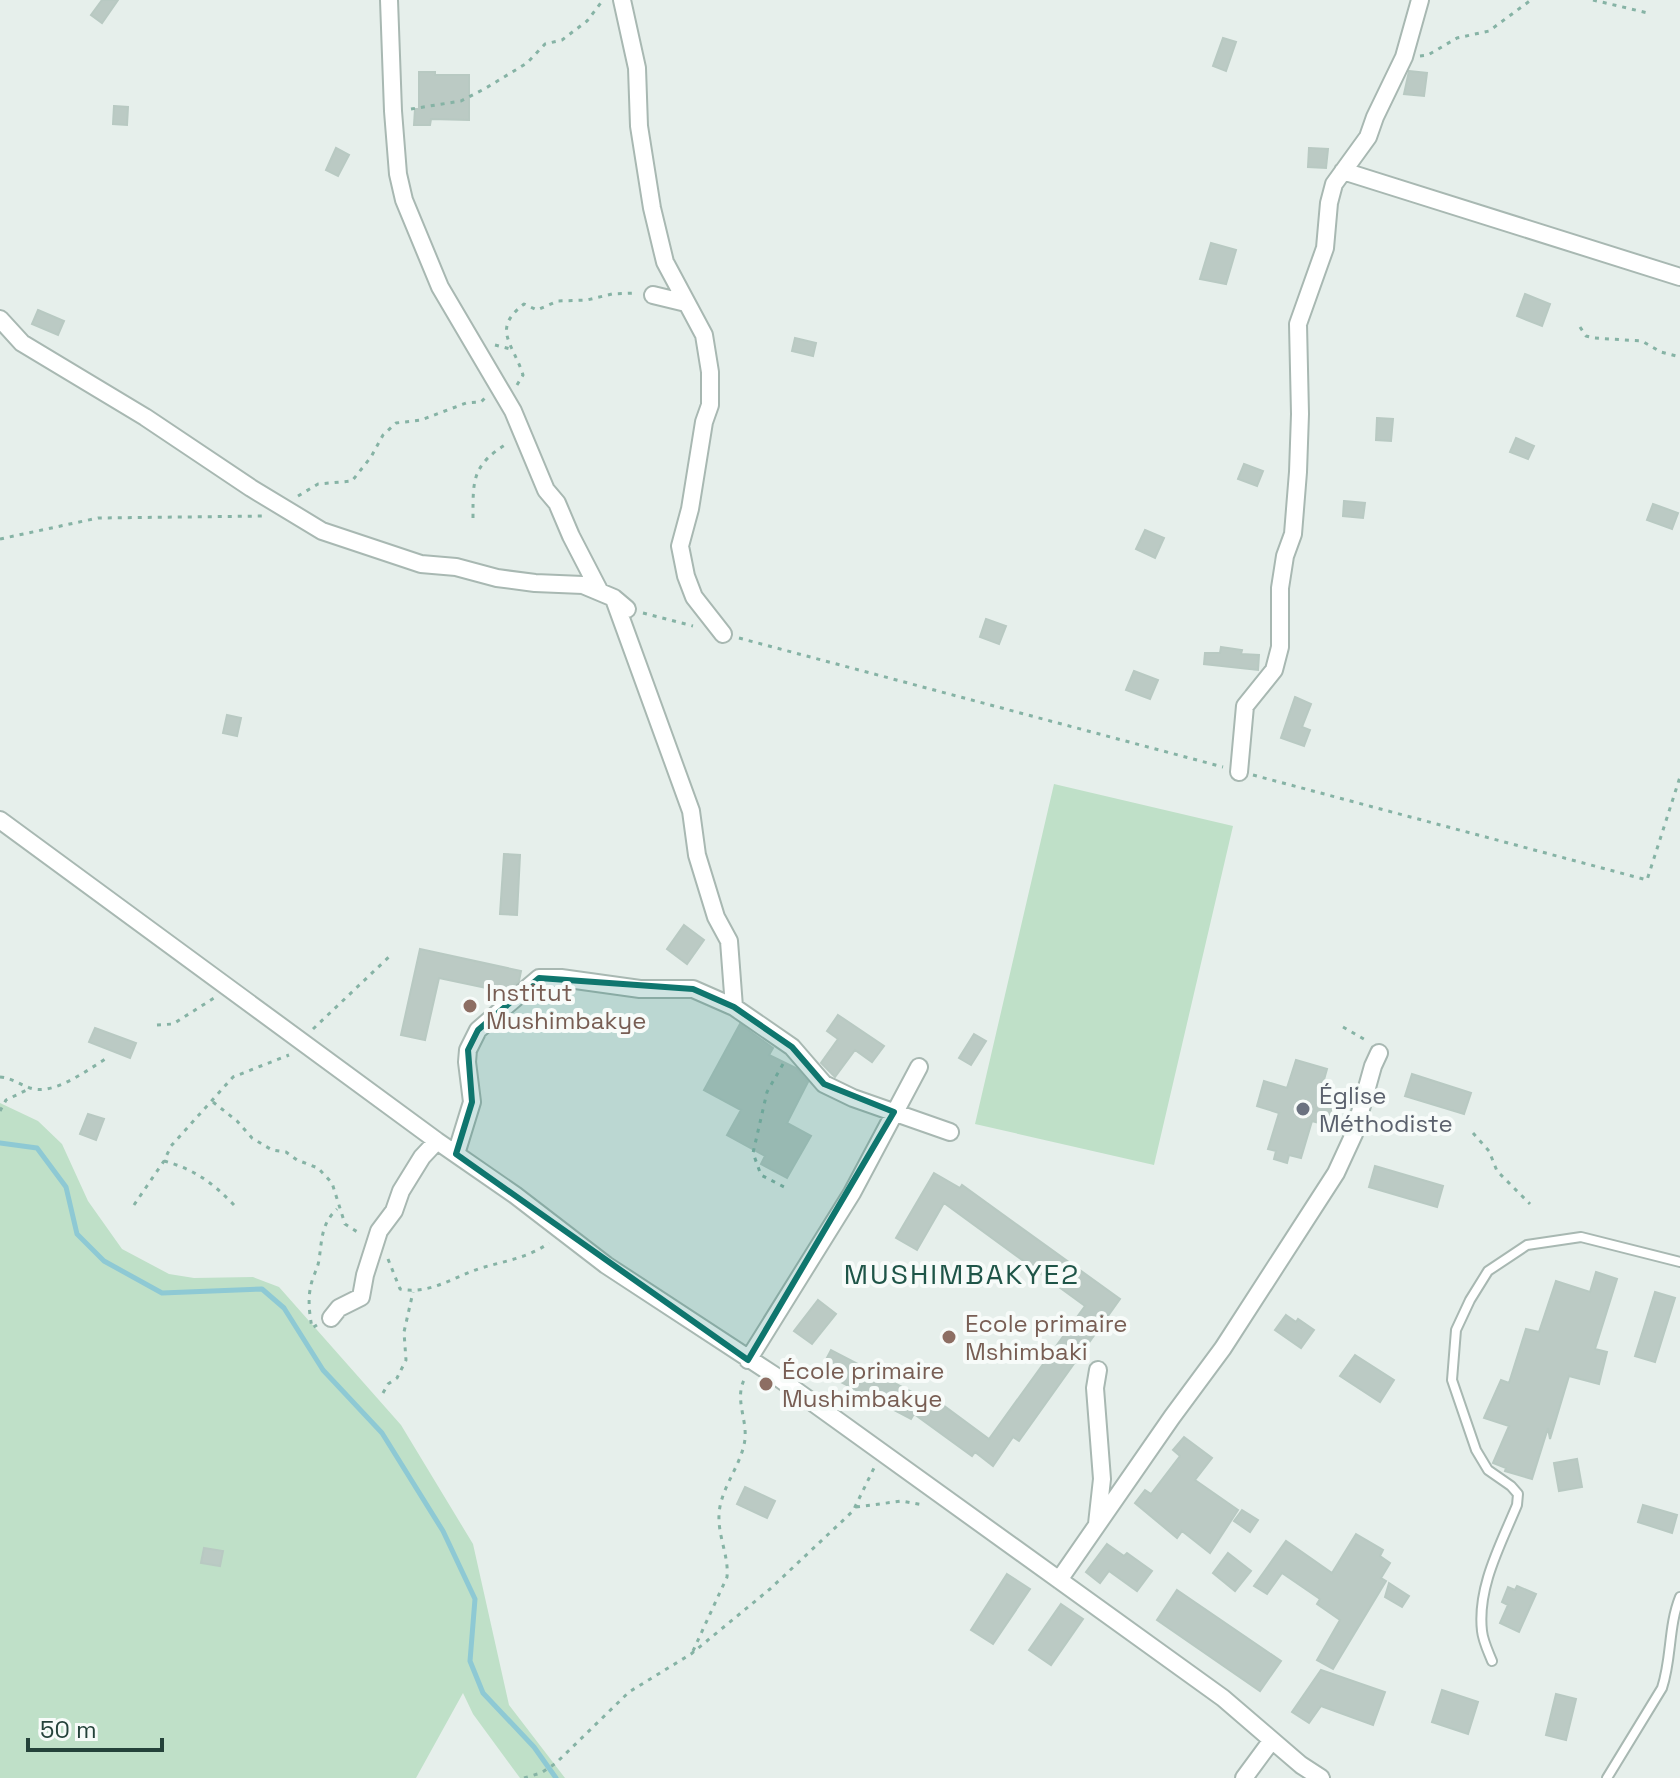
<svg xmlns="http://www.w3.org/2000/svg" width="1680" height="1778" font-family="'Space Grotesk',sans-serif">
  <rect width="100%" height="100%" fill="#e6efeb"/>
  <path fill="#bfe0c8" d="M1054,784l179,42 -79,339 -179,-41z
    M0,1103l38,18 24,23 26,57 34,48 47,25 25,4 59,-1 26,10 122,138 72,119 36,161 56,73h-45l-47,-64 -10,-21 -47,85h-416z"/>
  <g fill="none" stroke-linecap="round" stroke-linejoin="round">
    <path stroke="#8ec9d4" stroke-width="5" d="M0,1143l37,5 29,39 11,47 27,27 58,32 100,-4 22,19 39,62 59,63 61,98 32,68 -5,62 13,32 51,54 22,31"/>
  </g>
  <path fill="#bbcac4" stroke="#b8c9c2" stroke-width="2" d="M102,0h16l-16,23 -11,-8z
    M1223,38l13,4 -10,29 -13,-5z
    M1409,71l18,2 -3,23 -20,-2z
    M419,72h16v3h34v45l-38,-1 -1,6h-16l1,-16h4z
    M114,106l14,1 -1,18 -14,-1z
    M336,148l13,7 -11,21 -12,-6z
    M1309,148l19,1 -2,19 -18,-1z
    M1211,243l25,7 -10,34 -26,-5z
    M1525,294l25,10 -8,22 -25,-10z
    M38,310l26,11 -6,14 -26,-11z
    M795,338l21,5 -3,13 -21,-5z
    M1377,418l16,1 -2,22 -15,-1z
    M1516,438l18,8 -6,13 -18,-7z
    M1244,464l19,7 -6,15 -19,-7z
    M1344,501l21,2 -2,15 -20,-2z
    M1653,504l25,9 -6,16 -25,-9z
    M1145,530l19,8 -9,20 -19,-9z
    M986,619l20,7 -7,18 -19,-7z
    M1221,647l21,3 -1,4 18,1 -1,15 -54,-6 1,-11h15z
    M1134,671l24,9 -8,19 -24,-9z
    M1295,697l16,7 -9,23 8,3 -6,16 -23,-8z
    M227,715l14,3 -4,18 -14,-3z
    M504,854l16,1 -3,60 -17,-1z
    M684,925l20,15 -17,24 -20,-15z
    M420,949l101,22 -2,10 -14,11 -66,-14 -14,62 -24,-5z
    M838,1015l46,31 -12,16 -17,-12 -20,27 -14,-14 17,-24 -11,-8z
    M740,1024l33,24 -4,7 27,13 12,14 -21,41 24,13 -24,42 -26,-14 4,-8 -38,-21 14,-25 -37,-20z
    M95,1028l41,15 -6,15 -41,-16z
    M974,1034l12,7 -15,24 -12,-7z
    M1296,1060l31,9 -7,25 20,6 -7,27 -21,-6 -11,37 -12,-3 -2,8 -13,-4 2,-8 -8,-2 11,-36 -22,-7 7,-25 23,7z
    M1412,1074l59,19 -7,21 -59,-18z
    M88,1114l16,5 -8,21 -16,-6z
    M1375,1166l68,20 -6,21 -68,-20z
    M934,1173l26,15 2,-3 158,114 -101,142 -6,-4 -20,29 -18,-14 -3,4 -58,-42 -3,5 -91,-48 11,-21 98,51 3,-4 57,42 96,-133 -141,-103 -27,47 -21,-12z
    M1596,1272l21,7 -22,70 12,3 -8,32 -30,-8 -19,63 -2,-11 -16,51 -27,-8 1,-3 -13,-5 16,-37 -25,-8 17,-38 8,3 17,-54 13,3 17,-51 34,11z
    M1655,1292l20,6 -20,64 -20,-6z
    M818,1300l18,14 -24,30 -18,-13z
    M1286,1315l10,7 2,-3 16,11 -13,18 -26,-18z
    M1355,1355l39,25 -14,22 -40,-26z
    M1184,1437l28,21 -17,22 43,30 -28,43 -28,-22 -5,7 -42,-35 10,-13 6,4 29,-38 -7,-6z
    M1577,1459l5,28 -23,4 -5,-28z
    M745,1487l30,14 -8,17 -30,-14z
    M1643,1505l34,10 -5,18 -34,-11z
    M1242,1510l16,10 -8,12 -16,-11z
    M1356,1534l27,16 -3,6 10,7 -9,15 5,3 -53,88 -16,-9 23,-40 -23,-16 3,-5 -38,-26 -15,21 -13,-8 32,-45 46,32z
    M1107,1544l17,12 3,-3 25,18 -15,20 -28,-20 -9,12 -14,-11z
    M204,1548l19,3 -3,15 -19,-3z
    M1228,1553l23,18 -16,20 -22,-18z
    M1007,1574l23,15 -37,55 -22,-14z
    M1389,1583l20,13 -7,11 -17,-10z
    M1517,1586l19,8 -17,38 -19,-9 8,-18 -6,-3 6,-15 7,3z
    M1177,1590l104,71 -21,30 -103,-71z
    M1061,1604l22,15 -32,46 -22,-15z
    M1321,1670l64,22 -12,33 -52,-19 -12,17 -17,-11z
    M1442,1690l36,12 -10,32 -36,-12z
    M1556,1694l20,5 -10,41 -20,-5z"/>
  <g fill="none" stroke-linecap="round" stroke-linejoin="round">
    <defs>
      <path id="lane" d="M1492,1661c-4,-10 -9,-20 -10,-30 -5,-44 19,-87 35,-126l1,-11 -7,-8 -23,-16 -12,-20 -24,-70 4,-50 14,-30 18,-29 39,-26 54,-8 99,25
        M1607,1778l55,-90c10,-30 6,-61 18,-91"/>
      <path id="street" d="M389,0l4,111 5,63 6,26 36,87 73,124 33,79 11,13 14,33 29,56
        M622,0l15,68 2,58 13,82 13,54 39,73 6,37v33l-6,17 -14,87 -10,37 6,30 8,21 29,37
        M1343,171l337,106
        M653,295l33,8
        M0,319l22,24 123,74 106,71 71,43 99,33 35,3 41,11 38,5 48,2 31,13 13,11
        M614,599l77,212 6,44 19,62 13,24 5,66
        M1239,772l6,-66 29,-36 6,-23v-59l5,-32 8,-22 5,-62 2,-58 -2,-90 27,-76 4,-45 5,-19 34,-47 7,-20 29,-60 16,-57
        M0,820l437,321 78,54 91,70 174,114 443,319 78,67 20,13
        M456,1154l16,-52 -5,-40 1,-12 10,-20 61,-52h22l79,11h53l41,18 58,40 32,37 29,14 97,34
        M331,1318l8,-10 22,-11 4,-22 14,-44 15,-20 7,-20 21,-34 15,-16
        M748,1360l104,-167 67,-126
        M1097,1524l5,-45 -7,-91 3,-18
        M1059,1580l113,-163 51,-69 113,-175 18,-39 19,-68 6,-13
        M1244,1778l28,-38"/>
    </defs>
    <use href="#lane" stroke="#a8b8b2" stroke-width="12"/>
    <use href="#street" stroke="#a8b8b2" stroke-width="20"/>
    <path stroke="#86b3a5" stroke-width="3" stroke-dasharray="4 6" stroke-linecap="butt" d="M1593,0l55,13
      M1420,56l8,-1 29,-17 32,-7 42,-31
      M411,109l50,-8 25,-13 41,-25 18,-19 17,-4 25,-19 16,-21
      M1580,327l6,9 8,2 48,3 19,11 19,5
      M495,345l19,5
      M517,385l6,-10c-10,-32 -32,-46 1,-71l13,6 21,-9 29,-1 25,-6 25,-1
      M298,496l20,-12 34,-3 19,-24 12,-22 13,-12 25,-3 45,-17 15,-1 4,-4
      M473,518c0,-39 -1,-53 35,-75
      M0,539l98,-21 168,-2
      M643,613l50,13
      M739,638l484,129
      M1253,775l394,105 33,-103
      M157,1025l16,-1 41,-26
      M1343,1027l26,15
      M313,1029l78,-74
      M783,1064l-16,28 -14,61 8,22 27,14
      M0,1077c12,1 19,7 30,11 24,8 57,-18 77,-30
      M213,1102l24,19 15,17 20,12 14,2 11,8 21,8 14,15 13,41 14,9
      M0,1111l6,-11 25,-12
      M1473,1133l16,18 8,20 33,33
      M164,1161c30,8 49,22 70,44
      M134,1205l30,-44 7,-15 62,-69 56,-22
      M388,1259l12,30c28,6 52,-11 78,-20 25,-8 48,-10 71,-26
      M317,1325l-5,3c-3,-17 -5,-33 1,-50 2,-6 5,-11 6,-18 3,-20 2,-36 18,-51
      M383,1393l5,-9 9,-6 9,-18 -2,-28 9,-40
      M856,1507l46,-6 21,4
      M693,1651l34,-74c2,-21 -9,-40 -8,-62 1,-27 23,-50 26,-76 2,-21 -11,-41 0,-61
      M524,1778l17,-5 15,-10 73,-71 62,-38 79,-65 83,-78 21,-43"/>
    <use href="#lane" stroke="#fff" stroke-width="8"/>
    <use href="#street" stroke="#fff" stroke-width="16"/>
  </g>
  <path fill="#0f766e" fill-opacity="0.2" stroke="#0f766e" stroke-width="6" stroke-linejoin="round" d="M539,978l154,11 41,18 58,40 32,37 70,28 -146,248 -292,-206 16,-52 -4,-52 10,-20z"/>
  <g fill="#8d6e63" stroke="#f7fbf9" stroke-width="3">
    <circle cx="470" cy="1006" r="8"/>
    <circle cx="949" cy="1337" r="8"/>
    <circle cx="766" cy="1384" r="8"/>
  </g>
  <circle fill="#6b7280" stroke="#f7fbf9" stroke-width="3" cx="1303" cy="1109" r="8"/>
  <g text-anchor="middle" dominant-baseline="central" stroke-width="8" stroke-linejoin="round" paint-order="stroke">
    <g font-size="24" fill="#785e54" stroke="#f7fbf9" text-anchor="start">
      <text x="486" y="992">Institut<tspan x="486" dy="28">Mushimbakye</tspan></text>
      <text x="965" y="1323">Ecole primaire<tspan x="965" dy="28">Mshimbaki</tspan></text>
      <text x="782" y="1370">École primaire<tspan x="782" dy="28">Mushimbakye</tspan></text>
    </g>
    <g font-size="24" fill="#5b616d" stroke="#f7fbf9" text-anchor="start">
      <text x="1319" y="1095">Église<tspan x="1319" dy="28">Méthodiste</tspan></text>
    </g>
    <g font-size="28" letter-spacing="2" fill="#1f5548" stroke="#f7fbf9">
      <text x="962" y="1274">MUSHIMBAKYE2</text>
    </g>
  </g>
  <path d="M28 1738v12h134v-12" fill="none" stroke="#24423a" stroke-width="4"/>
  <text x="40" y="1738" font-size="24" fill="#24423a" stroke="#f7fbf9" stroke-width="6" paint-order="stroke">50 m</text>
</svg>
